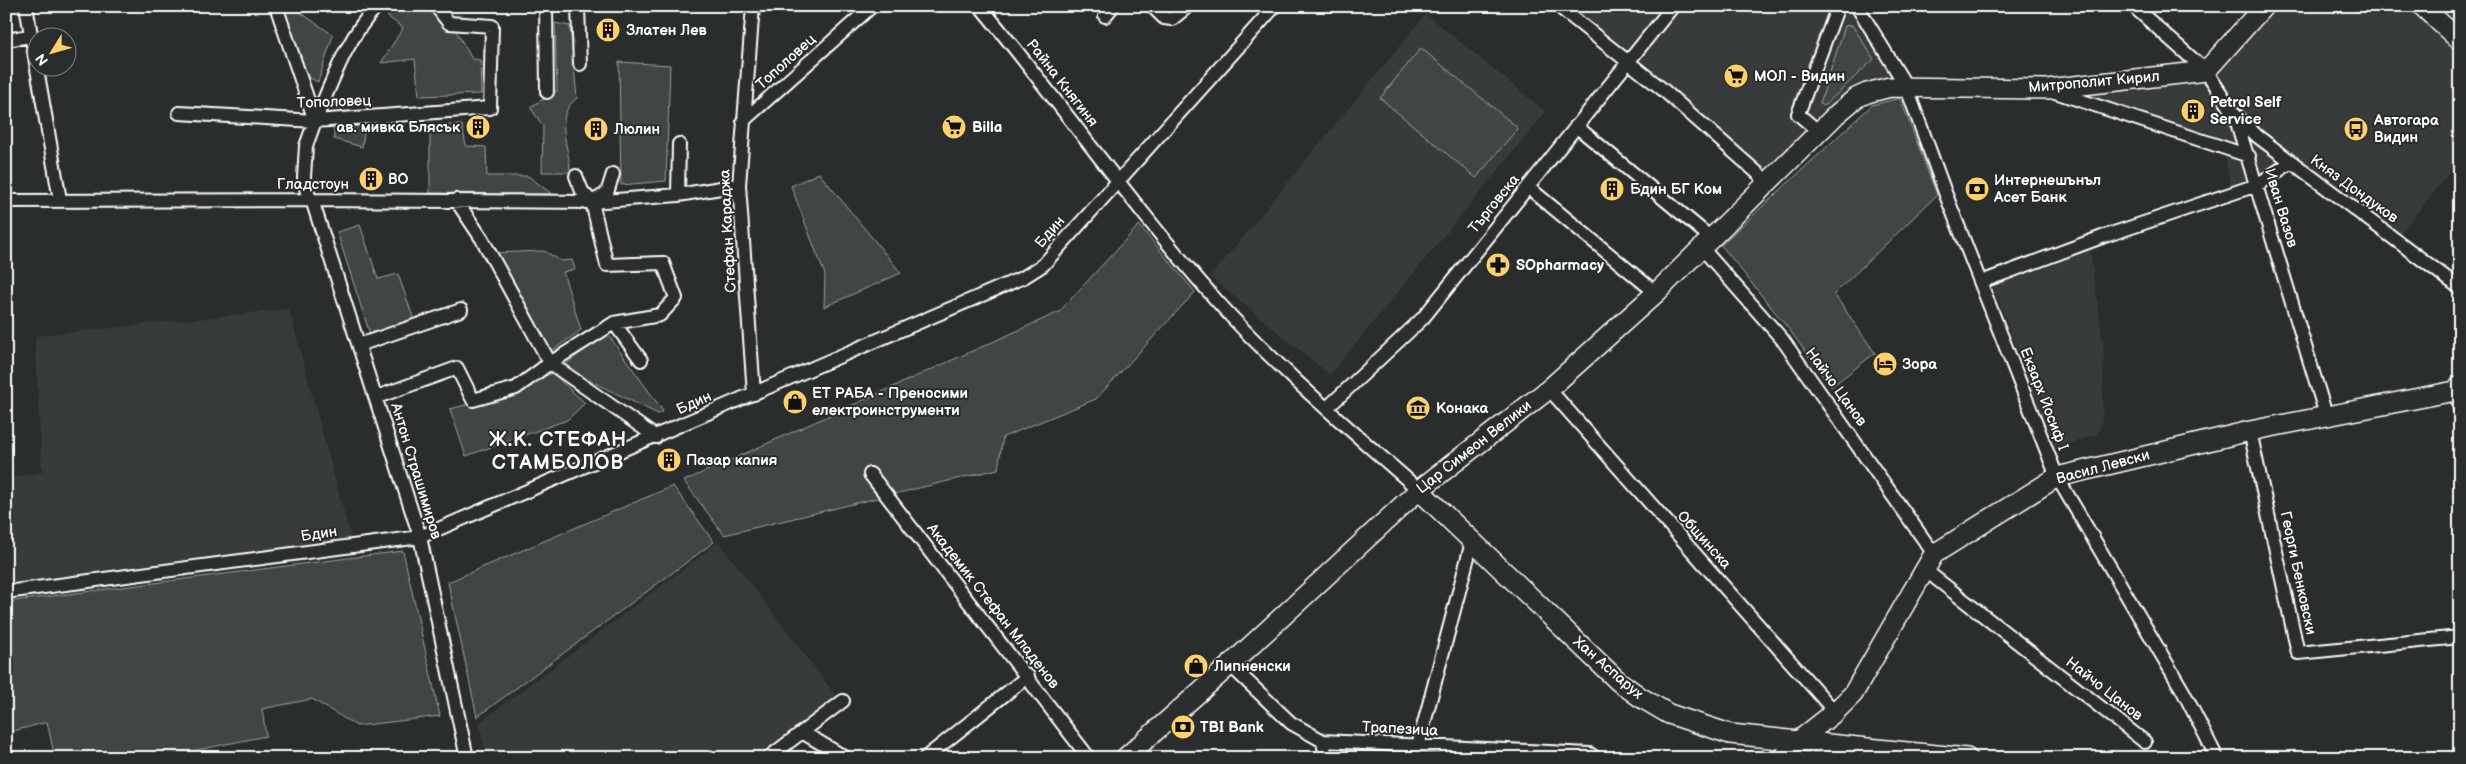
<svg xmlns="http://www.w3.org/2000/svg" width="2466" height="764" font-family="'Balsamiq Sans',sans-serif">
  <rect width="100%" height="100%" fill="#2a2d2e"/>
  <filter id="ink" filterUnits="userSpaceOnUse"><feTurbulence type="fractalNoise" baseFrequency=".02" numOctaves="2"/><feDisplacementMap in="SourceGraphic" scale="10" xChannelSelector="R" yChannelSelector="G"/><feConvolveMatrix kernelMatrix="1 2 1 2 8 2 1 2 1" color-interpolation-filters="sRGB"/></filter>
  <g filter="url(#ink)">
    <path fill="#373a3b" d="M1558,6h299l49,80 -26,2 -111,95z
      M2264,6h196v154l-64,79 -105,-76 -59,31 -8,-44 -177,-61 159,-18z
      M1426,14l120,98 -216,263 -120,-98z
      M2090,250l14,101 -2,71 -4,12 -43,15 -62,-163z
      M289,309l62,229 -345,45v-104l36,-7 -7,-136z
      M719,542l121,159 -73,57h-280l-8,-35z"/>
    <path fill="#414445" stroke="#a0a2a2" d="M281,6h10l42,29 -15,47 -10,-5z
      M399,6h29l11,17 16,6 17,30 8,1 1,34 -62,2 -4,-37 -34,4 22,-35 -16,-12z
      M555,23l15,3 7,72c-25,19 -7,48 -7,74h-28l1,-46 -13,-19 27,-16z
      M1852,25l22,34 -50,47 -4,-3 25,-77z
      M1421,48l97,80 -42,50 -96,-80z
      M619,62l51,3 -4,116 -45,4z
      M1900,98l37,97 -103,99 41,59 -44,34 -40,-55 -70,-87 151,-140z
      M334,125l31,2 -3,20 -28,-8z
      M430,125h32l4,21 20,1 1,29h41l24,18 -122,-1z
      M819,173l82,100 -77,34 1,-32 -34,-89z
      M360,225l18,54 20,-5 16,46 -44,14 -33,-102z
      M1139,225l56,67 -99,107 -93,38 -5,32 -274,66 -40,-54 375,-169z
      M544,251l17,10 11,-1 3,9 -12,3 18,58 -32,23 -55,-100z
      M607,333l56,78 -5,3 -96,-47z
      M552,373l33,30 -18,17 -101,36 -16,-47 59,-15z
      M673,486l41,56 -237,175 -29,-135z
      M403,551l37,165 -83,10 -45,-27 -50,10 4,27 -109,22h-102l-8,-36 -41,11v-131z"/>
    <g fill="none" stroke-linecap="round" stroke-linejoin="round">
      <defs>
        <path id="street" d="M26,6l34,194
          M276,6l39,115 -9,25 -2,31 3,16 5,7 108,337 47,221
          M546,6l1,86
          M578,6l2,58
          M753,6l-14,179 15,209
          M980,6c81,97 153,201 237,295 62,69 133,128 202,189
          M1152,6l12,12 8,1 16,-13
          M1558,6l103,82 108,95
          M1857,6l49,80 40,109 111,282 126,214 34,67
          M2133,6l73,65 27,41 24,24 203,152
          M1105,16l8,-10
          M6,40l24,-4
          M2052,91l197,65
          M179,113l136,8 175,-13 2,-82 -43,-3 -13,-17
          M2235,116l91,299
          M315,121c18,-41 31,-82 62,-115
          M743,121l129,-115
          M1576,126l135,112
          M1819,132l-21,-18 40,-108
          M613,174l-6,19 -15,9 15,63 56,-2 13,35 -16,17 -46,8
          M576,176l6,15 10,11
          M1528,187l128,106
          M678,195l1,-51
          M456,200l26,39 68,124 106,74
          M6,201l306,-1 280,2 86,-7 61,-10
          M1701,247l81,92 152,215
          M1981,282l121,-45 155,-52 33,-22
          M359,345l102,-35
          M1549,389l286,323
          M2455,391l5,18
          M377,397l80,-29 16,32 43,-12 34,-25 64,-40 27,37
          M1327,408l96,-90 250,-312
          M2250,431l48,222 162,-16
          M870,474l219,284
          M1925,570l220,172
          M6,592l414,-55 604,-260 19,-12 232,-259
          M1230,665l61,58 32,18 267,13 5,4
          M802,732l44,26
          M1323,741l3,17
          M1418,746l54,-204
          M768,758l75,-57
          M925,758l103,-82
          M1777,758l20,-16"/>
        <path id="secondary" d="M2422,6l38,35
          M1419,490l199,191 22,16 29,17 61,20 237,24
          M1797,742l38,-30 18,-18 81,-140 123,-77 193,-46 205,-40 5,-5
          M1125,758l105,-93 189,-175 130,-101 107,-96 181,-179 19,-16 11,-5 23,-6 157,2 159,-18 58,-65"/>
      </defs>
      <use href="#street" stroke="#fff" stroke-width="16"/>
      <use href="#secondary" stroke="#fff" stroke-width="22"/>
      <use href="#street" stroke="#2a2d2e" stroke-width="12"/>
      <use href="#secondary" stroke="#2a2d2e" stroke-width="19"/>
    </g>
  </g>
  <defs>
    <symbol id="building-disc" viewBox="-11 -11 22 22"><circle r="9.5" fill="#ffd166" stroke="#2a2d2e"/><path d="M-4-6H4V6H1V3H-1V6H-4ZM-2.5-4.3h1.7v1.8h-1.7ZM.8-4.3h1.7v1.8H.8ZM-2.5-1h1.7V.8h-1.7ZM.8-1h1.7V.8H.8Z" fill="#111"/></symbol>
    <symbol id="supermarket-disc" viewBox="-11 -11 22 22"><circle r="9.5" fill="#ffd166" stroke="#2a2d2e"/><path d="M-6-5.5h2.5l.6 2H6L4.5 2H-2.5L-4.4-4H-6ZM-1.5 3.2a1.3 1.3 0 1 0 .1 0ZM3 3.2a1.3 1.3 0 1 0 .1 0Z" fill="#111"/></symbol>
    <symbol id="bus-disc" viewBox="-11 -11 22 22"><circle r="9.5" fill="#ffd166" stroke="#2a2d2e"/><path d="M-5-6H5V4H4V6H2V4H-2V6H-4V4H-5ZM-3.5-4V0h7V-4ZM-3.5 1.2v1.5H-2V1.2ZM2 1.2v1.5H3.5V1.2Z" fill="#111"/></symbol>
    <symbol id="bank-disc" viewBox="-11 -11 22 22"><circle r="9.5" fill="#ffd166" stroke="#2a2d2e"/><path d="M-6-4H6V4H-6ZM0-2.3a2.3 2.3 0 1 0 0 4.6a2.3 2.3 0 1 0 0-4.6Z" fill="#111"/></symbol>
    <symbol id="pharmacy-disc" viewBox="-11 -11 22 22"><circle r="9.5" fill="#ffd166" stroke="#2a2d2e"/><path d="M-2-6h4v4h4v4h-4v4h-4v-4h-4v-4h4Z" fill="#111"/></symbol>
    <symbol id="hotel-disc" viewBox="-11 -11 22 22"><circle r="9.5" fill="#ffd166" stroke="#2a2d2e"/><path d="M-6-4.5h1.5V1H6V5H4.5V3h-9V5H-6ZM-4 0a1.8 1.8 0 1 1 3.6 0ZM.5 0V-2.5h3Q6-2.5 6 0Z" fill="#111"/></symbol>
    <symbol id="shop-disc" viewBox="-11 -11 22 22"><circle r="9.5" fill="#ffd166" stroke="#2a2d2e"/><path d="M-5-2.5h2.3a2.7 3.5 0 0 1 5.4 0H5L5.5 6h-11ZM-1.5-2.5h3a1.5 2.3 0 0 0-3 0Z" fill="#111"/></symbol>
    <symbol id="museum-disc" viewBox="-11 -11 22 22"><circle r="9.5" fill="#ffd166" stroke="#2a2d2e"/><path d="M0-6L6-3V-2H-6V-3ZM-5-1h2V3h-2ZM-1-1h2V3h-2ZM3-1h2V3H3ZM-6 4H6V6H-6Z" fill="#111"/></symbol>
  </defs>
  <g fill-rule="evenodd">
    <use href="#building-disc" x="594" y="16" width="28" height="28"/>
    <use href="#supermarket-disc" x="1722" y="62" width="28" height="28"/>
    <use href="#building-disc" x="2179" y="97" width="28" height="28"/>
    <use href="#building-disc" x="464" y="113" width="28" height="28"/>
    <use href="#supermarket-disc" x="940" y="113" width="28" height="28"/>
    <use href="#building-disc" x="582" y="115" width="28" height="28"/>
    <use href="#bus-disc" x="2342" y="115" width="28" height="28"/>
    <use href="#building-disc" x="357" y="165" width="28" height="28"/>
    <use href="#building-disc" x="1598" y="175" width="28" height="28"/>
    <use href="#bank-disc" x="1963" y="175" width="28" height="28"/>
    <use href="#pharmacy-disc" x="1484" y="251" width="28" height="28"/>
    <use href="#hotel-disc" x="1871" y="350" width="28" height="28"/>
    <use href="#shop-disc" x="781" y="388" width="28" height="28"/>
    <use href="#museum-disc" x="1404" y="394" width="28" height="28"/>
    <use href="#building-disc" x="655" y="446" width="28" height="28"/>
    <use href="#shop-disc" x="1182" y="652" width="28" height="28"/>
    <use href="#bank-disc" x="1169" y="713" width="28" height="28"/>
  </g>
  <g text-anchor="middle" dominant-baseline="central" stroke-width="4" stroke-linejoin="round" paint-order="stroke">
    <g font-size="15" font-weight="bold" fill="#fff" stroke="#2a2d2e" text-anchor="start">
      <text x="626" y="30">Златен Лев</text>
      <text x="1754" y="76">МОЛ - Видин</text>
      <text x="2210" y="102">Petrol Self<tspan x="2210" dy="17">Service</tspan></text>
      <text x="2374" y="120">Автогара<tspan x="2374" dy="17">Видин</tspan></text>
      <text x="460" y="127" text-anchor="end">ав. мивка Блясък</text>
      <text x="972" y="127">Billa</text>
      <text x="614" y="129">Люлин</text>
      <text x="388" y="179">ВО</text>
      <text x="1994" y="180">Интернешънъл<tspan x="1994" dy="17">Асет Банк</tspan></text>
      <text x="1630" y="189">Бдин БГ Ком</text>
      <text x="1516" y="265">SOpharmacy</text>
      <text x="1902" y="364">Зора</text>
      <text x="812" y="393">ЕТ РАБА - Преносими<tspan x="812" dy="17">електроинструменти</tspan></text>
      <text x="1436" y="408">Конака</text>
      <text x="686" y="460">Пазар капия</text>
      <text x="1214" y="666">Липненски</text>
      <text x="1200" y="727">TBI Bank</text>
    </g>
    <g font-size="15" fill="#fff" stroke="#2a2d2e">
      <text transform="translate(786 62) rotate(-42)">Тополовец</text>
      <text transform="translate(2094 82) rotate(-5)">Митрополит Кирил</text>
      <text transform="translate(1062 83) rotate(52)">Райна Княгиня</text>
      <text transform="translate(334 102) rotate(-2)">Тополовец</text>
      <text x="313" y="184">Гладстоун</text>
      <text transform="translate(2354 189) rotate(36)">Княз Дондуков</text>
      <text transform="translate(1494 204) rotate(-51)">Търговска</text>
      <text transform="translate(2281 208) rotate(73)">Иван Вазов</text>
      <text transform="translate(728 231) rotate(-93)">Стефан Караджа</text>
      <text transform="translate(1050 232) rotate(-49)">Бдин</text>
      <text transform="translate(1836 387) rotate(54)">Найчо Цанов</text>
      <text transform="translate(2044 399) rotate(69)">Екзарх Йосиф I</text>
      <text transform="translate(694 403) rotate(-24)">Бдин</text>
      <text transform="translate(1474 447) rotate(-38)">Цар Симеон Велики</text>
      <text transform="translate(2103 467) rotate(-15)">Васил Левски</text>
      <text transform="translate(416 471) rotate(73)">Антон Страшимиров</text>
      <text transform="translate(319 534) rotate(-8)">Бдин</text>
      <text transform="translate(1704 540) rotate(48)">Общинска</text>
      <text transform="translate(2298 573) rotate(78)">Георги Бенковски</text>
      <text transform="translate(993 606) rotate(52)">Академик Стефан Младенов</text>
      <text transform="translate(1608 668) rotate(41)">Хан Аспарух</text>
      <text transform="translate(2104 689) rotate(38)">Найчо Цанов</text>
      <text transform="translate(1400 729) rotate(3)">Трапезица</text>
    </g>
    <g font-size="20" font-weight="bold" letter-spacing="1" fill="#fff" stroke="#2a2d2e">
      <text x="558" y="440">Ж.К. СТЕФАН<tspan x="558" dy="23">СТАМБОЛОВ</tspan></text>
    </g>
  </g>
  <rect width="2466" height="764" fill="none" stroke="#2a2d2e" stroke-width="25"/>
  <rect x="12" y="12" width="2441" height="739" fill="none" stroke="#fff" stroke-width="2" filter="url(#ink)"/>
  <g transform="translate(52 52) rotate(233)"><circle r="24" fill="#2a2d2e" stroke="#7f8182"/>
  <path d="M0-4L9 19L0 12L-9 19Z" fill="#ffd166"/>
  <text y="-8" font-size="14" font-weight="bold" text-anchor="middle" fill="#ffffff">N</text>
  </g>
</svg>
